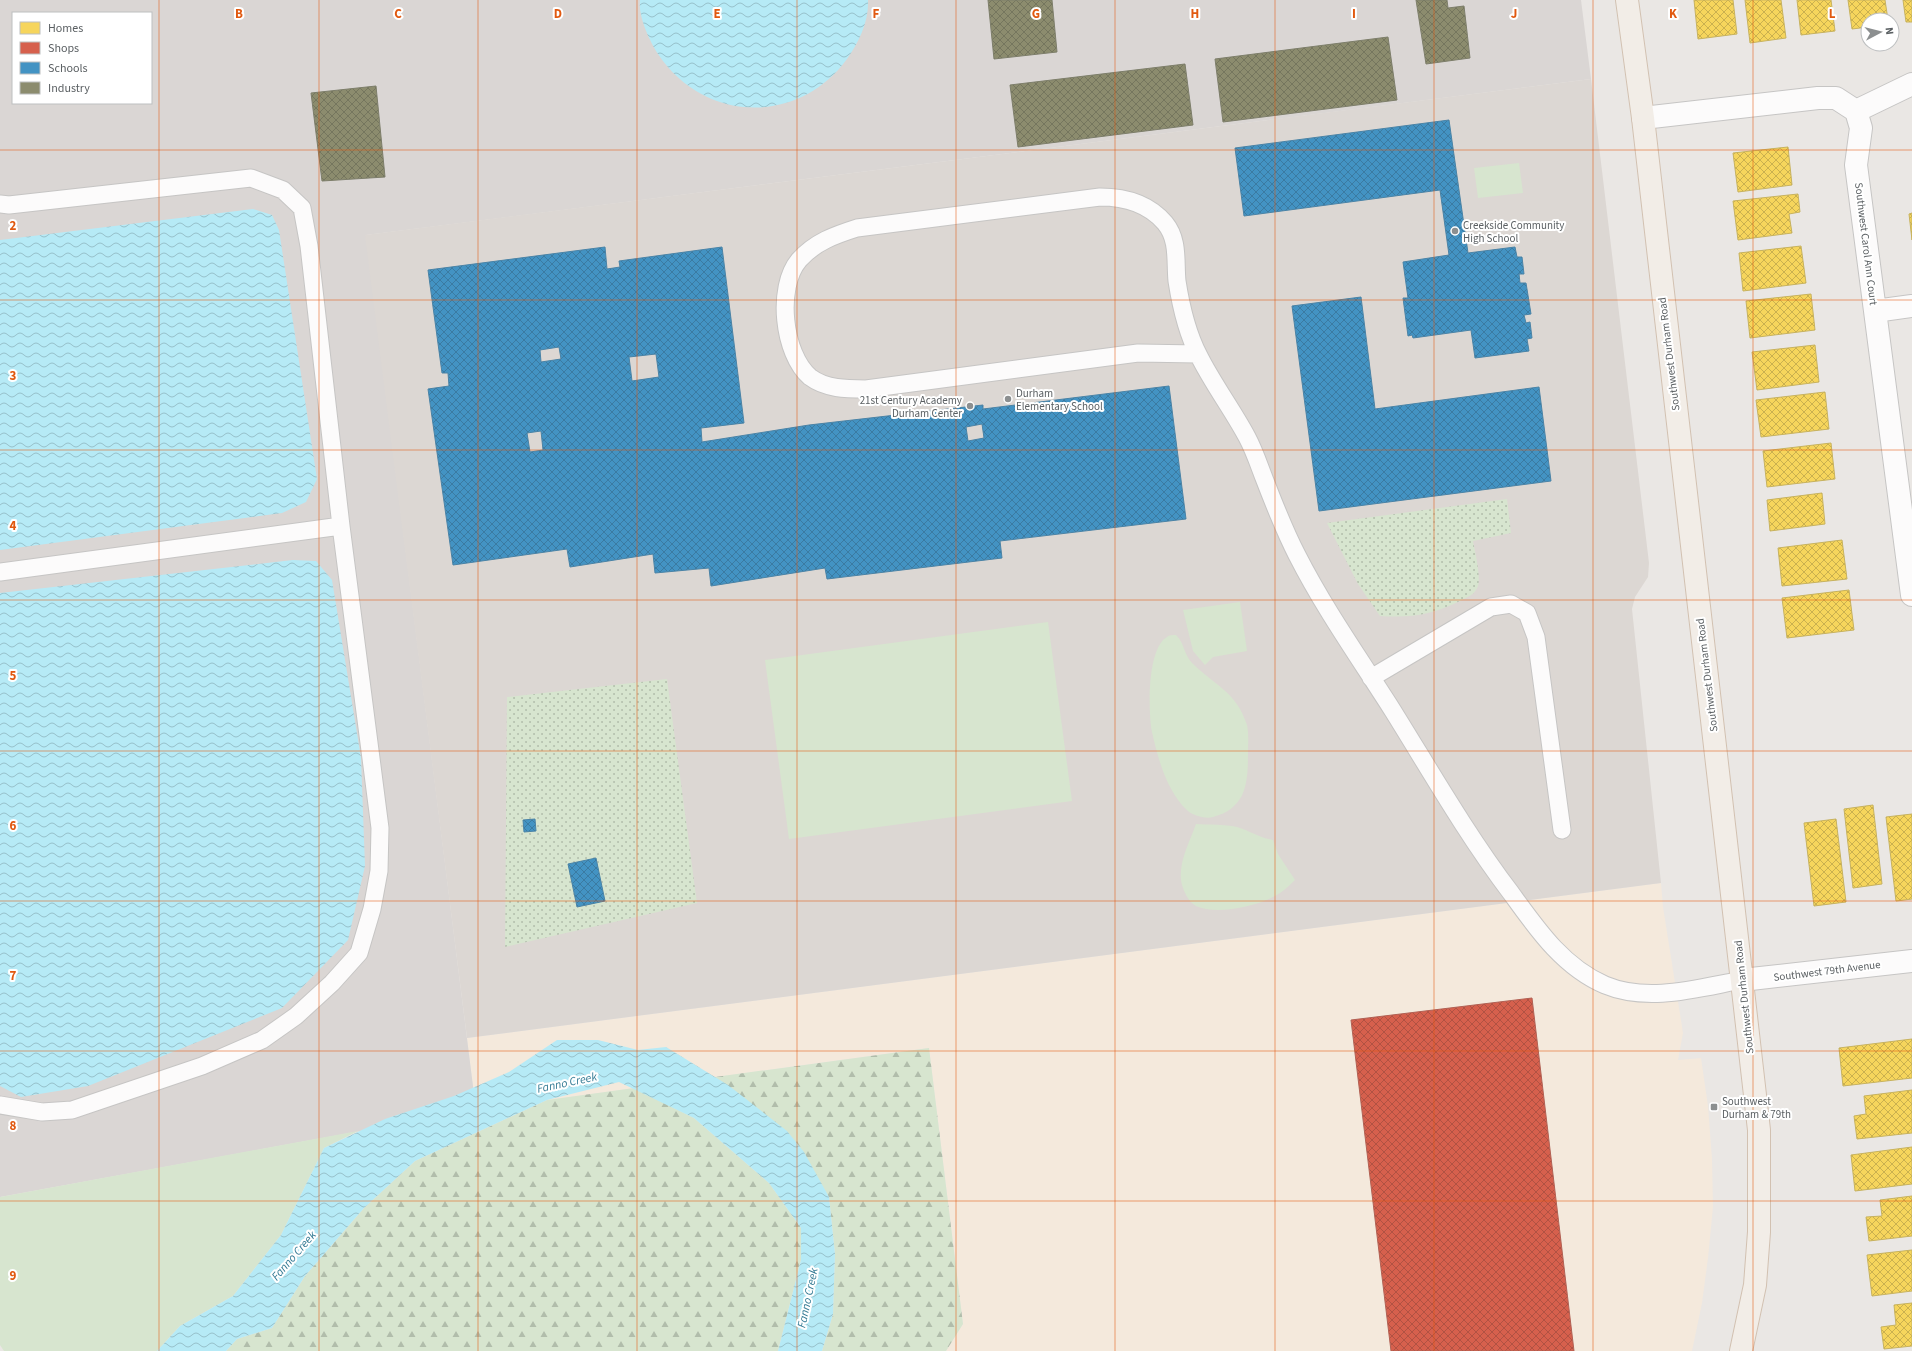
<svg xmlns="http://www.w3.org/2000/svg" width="1912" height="1351" font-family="'Source Sans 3',sans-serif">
  <defs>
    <pattern id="forest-firs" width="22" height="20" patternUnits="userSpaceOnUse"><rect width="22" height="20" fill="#d7e5cf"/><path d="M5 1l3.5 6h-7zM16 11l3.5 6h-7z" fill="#b1bdab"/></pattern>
    <pattern id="garden-dots" width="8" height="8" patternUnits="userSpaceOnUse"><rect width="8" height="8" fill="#d7e5cf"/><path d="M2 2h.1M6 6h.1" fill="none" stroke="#b1bdab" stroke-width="1.8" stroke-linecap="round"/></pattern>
    <pattern id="water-waves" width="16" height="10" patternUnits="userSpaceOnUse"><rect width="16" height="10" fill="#b6eaf6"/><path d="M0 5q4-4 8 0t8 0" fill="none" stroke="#97c1cb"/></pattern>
    <pattern id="homes-cross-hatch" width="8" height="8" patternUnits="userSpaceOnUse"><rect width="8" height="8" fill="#f6d55c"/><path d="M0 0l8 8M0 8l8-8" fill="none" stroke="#cab04f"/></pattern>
    <pattern id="shops-cross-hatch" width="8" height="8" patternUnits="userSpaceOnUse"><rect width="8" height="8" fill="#d6604d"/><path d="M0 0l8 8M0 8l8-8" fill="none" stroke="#b15243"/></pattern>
    <pattern id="schools-cross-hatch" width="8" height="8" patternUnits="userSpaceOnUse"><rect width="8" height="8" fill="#4393c3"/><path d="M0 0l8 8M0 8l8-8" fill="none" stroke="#3b7ba2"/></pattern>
    <pattern id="industry-cross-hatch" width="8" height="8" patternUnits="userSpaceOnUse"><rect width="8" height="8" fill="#8c8c6e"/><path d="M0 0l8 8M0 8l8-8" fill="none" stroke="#75765e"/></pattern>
  </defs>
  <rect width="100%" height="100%" fill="#eae7e4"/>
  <path fill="#f4e9dc" d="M1661,883l2,24 20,126 -5,27 23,-2 7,48 4,53 1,48 -5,51 -6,45 -10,48h-746l17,-27 -34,-276 -453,62 -9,-72z"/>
  <path fill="#dad6d4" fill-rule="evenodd" d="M0,0h1581l10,79 -1225,156 110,875 -476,87zM13,13h138v90h-138z"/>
  <path fill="#dcd7d3" d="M1591,79l58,484 -1,14 -13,20 -3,12 29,274 -1194,155 -102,-803z"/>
  <path fill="#d7e5cf" d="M1519,163l4,30 -45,5 -4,-30z
    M1240,602l7,49 -34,6 -8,8 -12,-14 -10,-41z
    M1048,622l24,179 -283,38 -24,-179z
    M1176,635c8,7 8,20 16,28 23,23 44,28 55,62 2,9 1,19 1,27 0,30 -1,56 -35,65 -7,2 -19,-1 -25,-6 -21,-19 -30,-52 -36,-79 -4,-20 -5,-84 15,-95 2,-2 6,-2 9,-2z
    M1196,824c13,1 28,0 41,3 13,4 23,11 36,13l5,14 17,26c-7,7 -15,14 -24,18 -18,9 -56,17 -75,8 -8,-4 -14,-18 -15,-26 -2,-19 9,-39 15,-56z
    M358,1131l-34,17 -43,87 -48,61 -53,30 -23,25h-153l-4,-6v-148z"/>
  <path fill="url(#forest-firs)" d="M929,1048l34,276 -17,27h-124l11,-37 2,-60 -6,-57 -114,-120z
    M634,1088l60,30 75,65 32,45v32l-23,91h-552l11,-12 35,-11 33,-52 59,-68 51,-47 132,-61z"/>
  <path fill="url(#garden-dots)" d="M1507,499l4,34 -38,8c2,11 8,35 5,45 -3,9 -11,11 -18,15 -29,14 -48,17 -80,15l-22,-32 -31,-61z
    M667,679l30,224 -192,44 2,-250z"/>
  <path fill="url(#water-waves)" d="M640,0h228c1,21 -9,42 -21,59 -49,67 -143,64 -189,-5 -9,-14 -20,-38 -18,-54z
    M253,209l19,6 7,15 38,249 -11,23 -24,11 -282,37v-310z
    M293,560l23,1 16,19 29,178 4,108 -17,74 -66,68 -194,78 -67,11 -21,-11v-493z
    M557,1040h41l40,10 28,-3 62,38 59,46 17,21 25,45 6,57 -2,60 -11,37h-44l23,-91v-32l-32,-45 -75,-65 -75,-36 -72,18 -132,61 -51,47 -59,68 -33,52 -35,11 -11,12h-69l23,-25 53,-30 48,-61 43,-87 61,-29 69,-23 55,-24z"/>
  <path fill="url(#homes-cross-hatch)" stroke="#c7b25e" d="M1694,0h39l4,34 -39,5z
    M1745,0h36l5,38 -36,5z
    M1797,0h34l4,31 -34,4z
    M1848,0h37l3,20h-20v7l-16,2z
    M1903,0h9v22h-6z
    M1788,147l4,38 -54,7 -5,-39z
    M1798,194l2,18 -11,2 3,19 -54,7 -5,-39z
    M1912,213v27l-3,-26z
    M1801,246l5,37 -63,8 -4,-38z
    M1811,294l4,36 -65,8 -4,-37z
    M1815,345l4,37 -62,8 -5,-38z
    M1825,392l4,37 -68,8 -5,-37z
    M1831,443l4,36 -68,8 -4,-36z
    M1822,493l3,31 -55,7 -3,-31z
    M1842,540l5,39 -65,7 -4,-38z
    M1849,590l5,40 -67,8 -5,-40z
    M1873,805l9,79 -29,4 -9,-79z
    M1912,814v85l-16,2 -10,-84z
    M1836,819l10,83 -32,4 -10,-83z
    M1912,1039v39l-69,8 -4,-38z
    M1912,1090v43l-55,6 -3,-23 12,-2 -2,-18z
    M1912,1147v37l-57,7 -4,-36z
    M1912,1196v40l-43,5 -3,-24 16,-1 -2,-16z
    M1912,1250v41l-40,5 -5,-41z
    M1912,1303v43l-28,3 -3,-22 15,-2 -2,-20z"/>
  <path fill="url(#shops-cross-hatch)" stroke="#b16053" d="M1532,998l42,353h-183l-40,-331z"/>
  <path fill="url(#schools-cross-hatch)" stroke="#4a83a6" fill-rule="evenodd" d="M1449,120l19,133 47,-6 2,10h5l2,17h-5l1,9h6l5,31 -7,1 2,8 4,-1 2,16 -5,1 2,12 -54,7 -4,-28 -58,8 -1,-3 -4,1 -5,-38h5l-5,-36 46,-7 -9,-65 -196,26 -9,-68z
    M605,247l2,22 13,-2 -1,-6 103,-14 22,176 -43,5 1,14 107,-17 174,-20v4l186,-23 17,133 -186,22 2,17 -175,21 -2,-11 -114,18 -2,-18 -54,5 -2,-19 -83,13 -3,-18 -114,16 -25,-176 21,-3 -1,-13h-6l-14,-103zM559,347l2,12 -20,3 -1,-12zM656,354l3,23 -27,4 -3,-24zM982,424l2,14 -16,3 -2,-14zM541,431l2,19 -13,2 -3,-19z
    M1361,297l14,112 164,-22 12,94 -232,30 -27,-205z
    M535,819l1,12 -12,1 -1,-12z
    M596,858l9,43 -28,6 -9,-43z"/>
  <path fill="url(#industry-cross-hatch)" stroke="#7d7e6a" d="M988,0h64l5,52 -63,7z
    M1416,0h31l1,8 16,-2 6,52 -44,6z
    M1388,37l9,63 -174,22 -8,-63z
    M1185,64l8,61 -175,22 -8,-62z
    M376,86l9,91 -63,4 -11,-88z"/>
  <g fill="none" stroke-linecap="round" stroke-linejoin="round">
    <defs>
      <path id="service" d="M0,204l9,1 242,-27 32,12 19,18 7,38 32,280 39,302 -1,43 -7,38 -13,44 -27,30 -36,33 -34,24 -60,26 -130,44 -30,2 -42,-7
        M1198,354l-60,-1 -272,36c-20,0 -40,0 -56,-12 -27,-23 -34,-90 -11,-117 16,-18 36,-25 58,-32l243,-31c24,0 48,6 65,26 14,17 10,38 12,58 4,26 10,52 22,75 14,28 33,53 48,81 7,13 12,28 17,41 10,26 20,52 33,77 28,55 63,104 96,156 38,61 74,124 118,182 26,36 52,74 94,92 43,18 93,3 137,-5
        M0,572l341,-46
        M1371,678l120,-71 20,-3 16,9 9,24 26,193"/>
      <path id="minor" d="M1856,111l56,-27
        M1643,118l175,-20h18l20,13 5,17 -5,37 56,430
        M1875,311l37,-5
        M1742,980l170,-19"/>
      <path id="primary" d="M1627,0l16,118 116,1012v102l-4,53 -14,66"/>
    </defs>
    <use href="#service" stroke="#c6c5c4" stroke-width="19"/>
    <use href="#minor" stroke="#c6c5c4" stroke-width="24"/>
    <use href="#primary" stroke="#d2c1b1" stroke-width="24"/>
    <use href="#service" stroke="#fcfbfb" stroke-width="17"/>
    <use href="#minor" stroke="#fcfbfb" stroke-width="22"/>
    <use href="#primary" stroke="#f2ede7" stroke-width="22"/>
  </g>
  <path fill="none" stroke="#e15910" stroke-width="1" stroke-opacity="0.55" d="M159,0v1351M319,0v1351M478,0v1351M637,0v1351M797,0v1351M956,0v1351M1115,0v1351M1275,0v1351M1434,0v1351M1593,0v1351M1753,0v1351M0,150h1912M0,300h1912M0,450h1912M0,600h1912M0,751h1912M0,901h1912M0,1051h1912M0,1201h1912"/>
  <g fill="#8c8f90" stroke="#fff" stroke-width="1.5">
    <circle cx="1455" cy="231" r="4"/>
    <circle cx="1008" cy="399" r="4"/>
    <circle cx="970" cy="406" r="4"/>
    <rect x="1710" y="1103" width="8" height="8" rx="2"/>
  </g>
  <g text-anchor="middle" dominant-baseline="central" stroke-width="4" stroke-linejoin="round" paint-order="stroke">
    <g font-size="11" fill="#5a5f62" stroke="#fff" text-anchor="start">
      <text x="1463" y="225">Creekside Community<tspan x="1463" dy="13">High School</tspan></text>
      <text x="1016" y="393">Durham<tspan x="1016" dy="13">Elementary School</tspan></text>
      <text x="962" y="400" text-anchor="end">21st Century Academy<tspan x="962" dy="13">Durham Center</tspan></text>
      <text x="1722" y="1101">Southwest<tspan x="1722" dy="13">Durham &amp; 79th</tspan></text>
    </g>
    <g font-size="11" fill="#5a5f62" stroke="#fff">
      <text transform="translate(1866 244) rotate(83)">Southwest Carol Ann Court</text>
      <text transform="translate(1669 354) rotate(-97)">Southwest Durham Road</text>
      <text transform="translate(1707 675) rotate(-97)">Southwest Durham Road</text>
      <text transform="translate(1827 971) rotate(-7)">Southwest 79th Avenue</text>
      <text transform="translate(1744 997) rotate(-96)">Southwest Durham Road</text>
    </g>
    <g font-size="12" font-style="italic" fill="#367c95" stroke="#fff">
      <text transform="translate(567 1083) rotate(-12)">Fanno Creek</text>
      <text transform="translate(294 1256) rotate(-49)">Fanno Creek</text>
      <text transform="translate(808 1298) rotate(-78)">Fanno Creek</text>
    </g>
  </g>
  <g font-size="13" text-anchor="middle" font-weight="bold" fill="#e15910" stroke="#fff" stroke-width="4" stroke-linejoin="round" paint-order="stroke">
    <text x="239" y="18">B</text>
    <text x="398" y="18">C</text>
    <text x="558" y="18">D</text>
    <text x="717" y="18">E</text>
    <text x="876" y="18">F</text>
    <text x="1036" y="18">G</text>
    <text x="1195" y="18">H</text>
    <text x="1354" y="18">I</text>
    <text x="1514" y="18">J</text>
    <text x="1673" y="18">K</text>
    <text x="1832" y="18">L</text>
    <text x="13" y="230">2</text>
    <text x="13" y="380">3</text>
    <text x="13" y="530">4</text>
    <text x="13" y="680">5</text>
    <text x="13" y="830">6</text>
    <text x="13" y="980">7</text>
    <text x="13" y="1130">8</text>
    <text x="13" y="1280">9</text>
  </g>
  <rect x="12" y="12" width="140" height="92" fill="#ffffff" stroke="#bdbfc0"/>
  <rect x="20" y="22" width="20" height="12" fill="#f6d55c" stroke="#bdbfc0"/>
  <text x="48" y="32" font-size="12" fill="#5a5f62">Homes</text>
  <rect x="20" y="42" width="20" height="12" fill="#d6604d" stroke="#bdbfc0"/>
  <text x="48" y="52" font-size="12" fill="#5a5f62">Shops</text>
  <rect x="20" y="62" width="20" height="12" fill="#4393c3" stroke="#bdbfc0"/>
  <text x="48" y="72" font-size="12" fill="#5a5f62">Schools</text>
  <rect x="20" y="82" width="20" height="12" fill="#8c8c6e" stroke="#bdbfc0"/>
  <text x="48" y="92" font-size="12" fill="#5a5f62">Industry</text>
  <g transform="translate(1880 32) rotate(83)"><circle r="19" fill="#ffffff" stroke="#bdbfc0"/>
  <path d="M0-3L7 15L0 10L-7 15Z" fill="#8c8f90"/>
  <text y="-6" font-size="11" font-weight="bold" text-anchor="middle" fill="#5a5f62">N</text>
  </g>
</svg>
